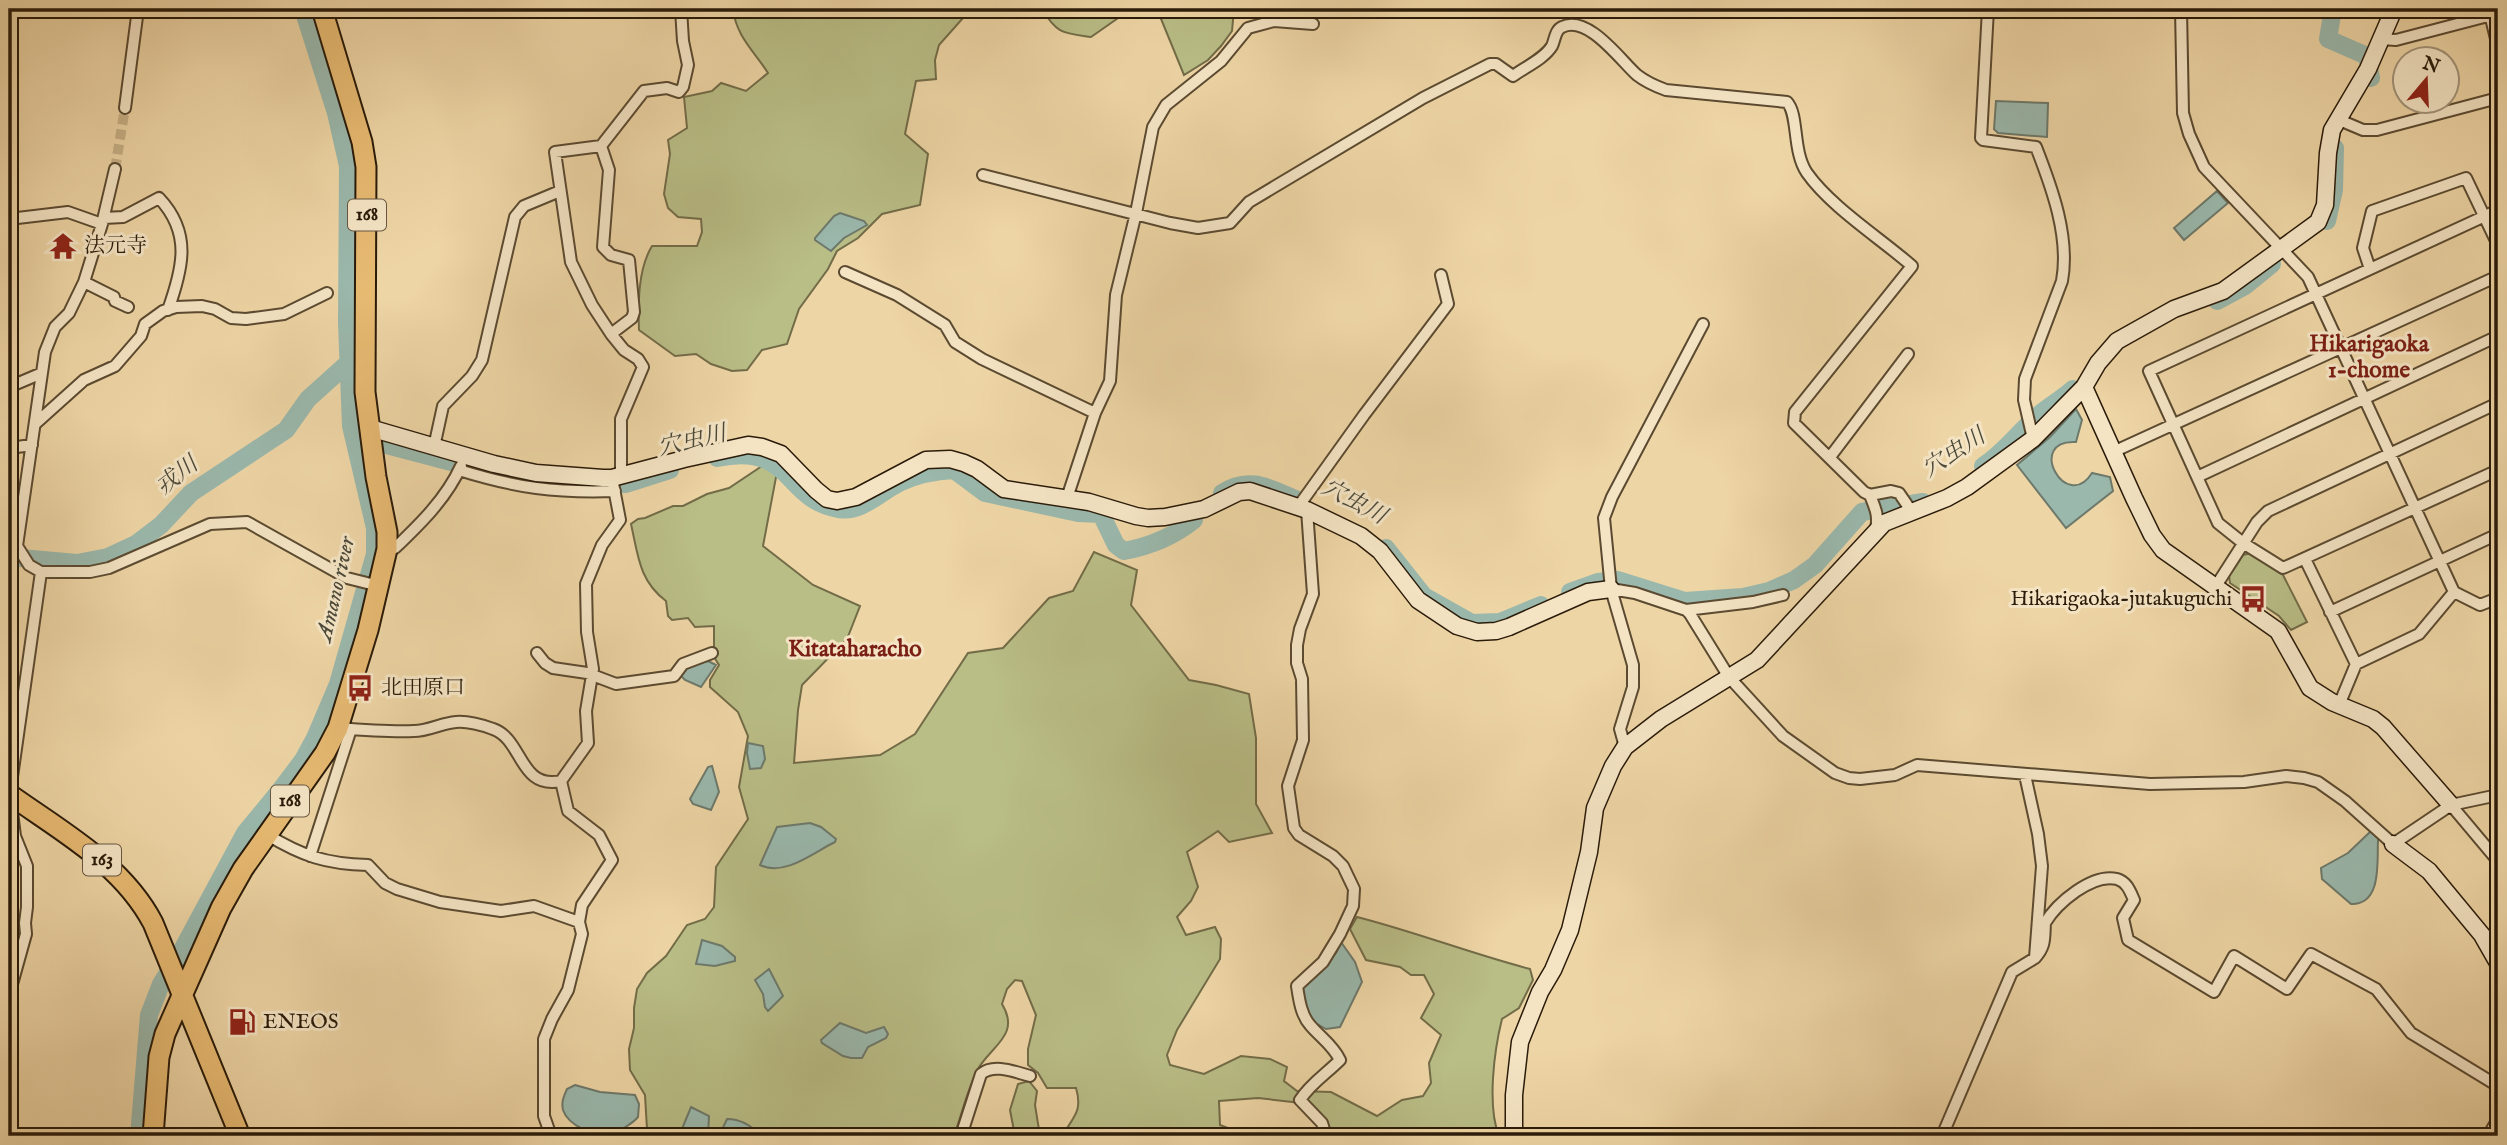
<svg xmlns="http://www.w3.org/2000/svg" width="2507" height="1145" font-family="'IM FELL English','Noto Serif JP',serif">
  <rect width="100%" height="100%" fill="#eed5a5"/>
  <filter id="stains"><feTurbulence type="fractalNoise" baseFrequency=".00286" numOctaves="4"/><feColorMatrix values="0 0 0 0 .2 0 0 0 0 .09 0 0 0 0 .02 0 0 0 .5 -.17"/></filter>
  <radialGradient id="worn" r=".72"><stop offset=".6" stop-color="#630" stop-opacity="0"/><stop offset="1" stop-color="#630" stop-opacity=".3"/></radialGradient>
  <path fill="#b9bd86" stroke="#726c48" stroke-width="2" d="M733,9h238l-32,36 -4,15 1,19 -20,2 -11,53 23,20 -8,51 -38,9 -24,24 -21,13 -9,18 -29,40 -12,35 -25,6 -15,20 -15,1 -21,-7 -15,-10 -21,2 -36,-26c-1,-27 -1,-61 13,-84h45l5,-14 -1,-13 -23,-2 -10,-9 -4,-14 6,-40 -2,-14 19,-12 -3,-31 28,-6 9,-8 25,8 22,-18c-14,-22 -32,-37 -35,-64z
    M1042,9h89l-40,28c-28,-4 -34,-3 -49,-28z
    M1153,9h81l-2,22 -11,15 -13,14 -24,15 -27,-66z
    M762,466l8,1 7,5 -14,74 50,39 47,21 -13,33 -45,46 -4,25 -4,53 86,-8 35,-21 53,-81 35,-5 46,-50 24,-7 21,-39 43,18 -6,35 58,75 27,5 33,9 7,44v66l16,29 -43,9 -11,-11 -31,21 11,35 -7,14 -14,16 9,18 29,-8 6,12 -1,20 -43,71 -10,25 3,10 34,9 37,-18 29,3 17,8 -3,14 13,10 34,1 46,24 25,-16 21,-4 8,-13 -2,-20 12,-28 -20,-17 13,-24 -10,-19h-13l-11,-8 -34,-7 -16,-31 7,-12c59,15 115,37 173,52l3,11 -14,28 -17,11c-8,32 -15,87 -3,117h-170l-19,-32 -52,-6 -39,3 1,24 24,9 -8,2h-174c11,-19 21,-24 14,-48h-29l-9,-15 -10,-8v-16l8,-34 -14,-34 -7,-1 -8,9 -5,15c19,31 -11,42 -24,65 -11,21 -16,45 -24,67h-309l2,-7 -2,-34 -15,-25 -1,-21 5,-21v-20l3,-19 10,-16 19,-17 21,-31 18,-6 9,-12 2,-40 32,-48 -9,-32 9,-51 -10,-24 -28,-25v-7l9,-15 -5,-8v-31l-19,1 -7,-9 -16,2 -4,-4 -2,-15c-27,-20 -28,-46 -35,-77l7,-5 7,-1 28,-12h10l24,-12 22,-6z
    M2251,553l32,22 24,47 -16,8 -12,-14 -49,-33 -1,-7 14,-21z
    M1029,1081l8,10 -2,14 5,31h-25l-5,-26 8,-26z"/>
  <path fill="#9ab8ac" stroke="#6d796b" stroke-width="2" d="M1996,101l52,2 -1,34 -49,-4 -4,-4z
    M2217,191l11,12 -44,37 -10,-12z
    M840,213l24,8 3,4 -23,13 -13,13 -16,-11v-2l19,-22z
    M2076,409l6,11 -6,22c-51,-3 -10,72 16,31l18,4 3,14 -47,37 -49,-63 33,-28z
    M708,661l8,4 -15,22 -16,-7 -7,-7 9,-7z
    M748,743l15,3 2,13 -4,9 -11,1 -3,-16z
    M712,766l7,26 -8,18 -18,-6 -3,-5 18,-32z
    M810,823l11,4 15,12 -1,3c-21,10 -50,35 -75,23l17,-38z
    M2371,831l9,4 -2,5c-1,22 4,65 -27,64l-29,-25 -1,-11 27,-15z
    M702,940l20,6 13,11v4l-20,5 -19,-2z
    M1341,942l14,20 7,20 -22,45 -14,2 -16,-9 -9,-32 35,-35z
    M769,969l14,27 -15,15 -3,-4 -2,-13 -8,-14z
    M840,1023l26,10 18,-6 4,7 -2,4 -18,9 -6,11h-11l-8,-2 -21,-13 -1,-3z
    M575,1085l25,7 35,3 4,9 -1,13c-5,6 -19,15 -28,17 -15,4 -42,-9 -47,-24 -2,-8 1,-14 4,-21z
    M691,1107l18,9 -1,20h-29z
    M727,1119c13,0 25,7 34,17h-42z"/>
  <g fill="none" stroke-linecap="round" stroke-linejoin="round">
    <path stroke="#9ab8ac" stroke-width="18" d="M2333,9l-5,30 39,17 4,22
      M2327,221l7,-31 1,-42
      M2217,301l28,-15 27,-22
      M360,438l152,40 73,8 41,-2 44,-14
      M717,458c77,-16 66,42 122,51 23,4 42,-18 62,-27 17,-8 35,-11 53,-12l31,23 93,20 23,1 15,31 8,6c27,-5 49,-14 70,-31
      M1983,466c20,-13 33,-31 50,-46 12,-12 28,-20 40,-31
      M1222,493c29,-19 50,-3 78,8
      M1386,548l38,48 48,27 28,-1 41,-17
      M9,557l68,6 31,-6 28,-13 25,-19 30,-32 95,-63 22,-31 40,-36
      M1570,592l28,-10 20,-2 67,21 58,-4 26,-6 25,-11 21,-15 47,-53 61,-10
      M139,1136l10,-121 12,-31 20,-32 64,-119 37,-45 21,-28 12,-22 23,-54 37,-130v-26l-24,-102 -4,-103 1,-157 -12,-53 -33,-104"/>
    <path stroke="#c7b086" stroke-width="10" stroke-dasharray="10 5" stroke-linecap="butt" d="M115,169l10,-61"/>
    <defs>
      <path id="street" d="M1988,9l-7,129 2,2 53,7c16,41 34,90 26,134l-37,98 -1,21 9,39
        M2181,9l2,104 6,21 15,33 104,110 146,315 26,13 18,-7
        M2381,39l15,1 92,-24 3,2 7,29
        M125,108l13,-99
        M2337,119l26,11h14l121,-32
        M601,146l8,24 -6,77 8,8 18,5 5,52 -2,6 -21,16
        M983,175l187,48 28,5 32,-5 19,-21 174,-104 67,-34h6l17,12c12,-9 31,-17 39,-30 3,-6 3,-16 10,-19 26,-13 59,34 75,48 9,7 18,11 29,15l121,12c12,13 5,49 20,71 24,34 73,65 105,93l-117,146 -1,11 70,69 6,3c5,13 9,20 6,34
        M2498,210l-349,161 69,152 25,20 40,25 215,-98
        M104,218l19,-1 36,-19c33,35 24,70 9,112
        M9,219l59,-7 34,12
        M2370,269l-7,-21 9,-37 94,-33 32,67
        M845,272l52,23 48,30 10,17 27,17 113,54
        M84,282l30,15 1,4 13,6
        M9,387l33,-14
        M35,424l49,-44 31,-14 26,-30 4,-12 18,-13 13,-4 26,-1 13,3 16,9 15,1 38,-5 43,-21
        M434,447l9,-41 29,-30 10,-16 33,-143 9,-11 36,-15
        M9,448l23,-3
        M2113,452l385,-176
        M1830,457l78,-103
        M459,470c58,18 96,23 156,21
        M621,476v-57l22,-52 -5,-8 -14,-9 -13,-16 -19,-29 -21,-43 -16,-110 46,-6 43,-55 23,-3 12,4 4,-5 5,-22 -5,-24 -2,-32
        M2197,477l301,-141
        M1870,495l21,-4 8,2 13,19
        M1067,498l28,-85 15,-32 6,-86 20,-82 17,-86 13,-22 55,-44 27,-33 26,-7 39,3
        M1298,507l66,-92 84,-111 -7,-29
        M1307,510l6,84 -13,35 -3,16v18l5,16 1,61 -15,46 6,42 5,7 34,21 10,10 11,23 -1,17 -13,28 -17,28 -26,24c2,13 4,29 13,39 10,12 23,20 30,35 -14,14 -30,24 -40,40l22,23 4,13
        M9,545l8,1 12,19 12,7h49l19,-4 101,-44 37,-2 100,56 32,8
        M17,546l28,-194 10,-25 14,-14 15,-31 18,-58 13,-55
        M387,549l8,-1c25,-24 51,-49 66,-82
        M2305,559l51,105
        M2216,586l41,-64 11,-11 230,-108
        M1611,589l24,4 51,17 4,4 39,63 54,59 52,37 14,5 11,1 35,-4 22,-10 233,19 94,-2 42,-6 18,2 14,4 27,19 48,43 58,-39 47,-10
        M1686,610l67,-8 30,-7
        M2330,612l168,-78
        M537,653l8,10 8,5 34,5 29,11 58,-8 9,-12 29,-11
        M2339,705l17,-41 63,-30 35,-42
        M338,728c25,2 50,4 76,3 14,0 28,-8 42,-9 11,-1 27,3 37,7 30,10 26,61 68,52l27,-38 -2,-32 7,-42 -6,-37 -1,-48 16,-39 18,-25 -8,-42
        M1625,747l-5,-18 13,-42v-22l-22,-76 -7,-71 8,-21 91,-173
        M9,798l32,-226
        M2451,805l47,56
        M9,809l3,3 3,24 12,30v41l-2,16 1,11 -17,61
        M266,834c36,22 60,30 102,31l17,18 12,6 43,13 61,9 33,-5 45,16
        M310,856l41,-127
        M2035,958c11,-12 9,-20 10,-35 12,-20 47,-50 72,-44 10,3 13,12 17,21l-11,18 5,22 86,52 20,-36 53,33 24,-35 65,35 35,44 87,53
        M551,1136l-7,-20v-77l8,-20 16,-29 14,-56 -3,-12 3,-17 30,-45 -13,-25 -31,-24 -7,-30
        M961,1136l20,-62c13,-11 34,-2 49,2
        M1942,1136l70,-164 23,-14 7,-92 -4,-32 -13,-59
        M2488,1136l10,-17"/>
      <path id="secondary" d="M2084,387l50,111 18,37 11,15 115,81 32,57 22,14 41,17 10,8 68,78
        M370,428l124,36 42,9 67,5h9l72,-19 64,-14 14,2 19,7 35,36 11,9 10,2 19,-4 70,-37 24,-1 14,4 13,6 27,20 85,13 47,14 12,2 17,-1 39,-8 35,-17 11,-1 57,19 54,26 19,15 38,49 39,26 20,6 19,-1 13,-4 79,-35 23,-3
        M2393,844l36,27 53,64 16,28
        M1514,1136v-41l6,-53 20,-50 13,-22 17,-40 19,-78 6,-44 18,-42 12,-19 36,-28 96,-59 127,-137 63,-25 20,-11 66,-48 51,-52 14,-24 19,-22 57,-32 49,-18 95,-69 7,-17 3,-52 4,-23 36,-61 26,-60"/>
      <path id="highway" d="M9,794c53,38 113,70 144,129l87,213
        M153,1136l6,-79 6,-23 56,-126 22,-39 82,-116 13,-25 30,-98 19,-81v-17l-11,-55 -11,-85 1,-225 -4,-25 -40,-133"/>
    </defs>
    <use href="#street" stroke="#5b4a31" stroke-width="14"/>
    <use href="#secondary" stroke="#2a1b0a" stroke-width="19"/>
    <use href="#highway" stroke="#2a1b0a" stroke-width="23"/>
    <use href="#street" stroke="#f4e4c4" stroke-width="10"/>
    <use href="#secondary" stroke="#f4e4c4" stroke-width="16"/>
    <use href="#highway" stroke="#e7ba72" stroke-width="19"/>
  </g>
  <defs>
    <symbol id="temple-bare" viewBox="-9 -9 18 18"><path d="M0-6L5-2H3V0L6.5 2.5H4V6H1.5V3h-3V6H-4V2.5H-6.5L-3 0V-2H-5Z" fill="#8f2418" stroke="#f4e4c4" stroke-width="2.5" paint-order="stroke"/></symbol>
    <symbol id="bus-bare" viewBox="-9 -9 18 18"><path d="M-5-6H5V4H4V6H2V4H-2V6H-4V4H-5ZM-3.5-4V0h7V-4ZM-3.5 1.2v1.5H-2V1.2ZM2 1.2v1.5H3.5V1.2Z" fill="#8f2418" stroke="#f4e4c4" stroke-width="2.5" paint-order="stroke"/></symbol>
    <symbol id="fuel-bare" viewBox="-9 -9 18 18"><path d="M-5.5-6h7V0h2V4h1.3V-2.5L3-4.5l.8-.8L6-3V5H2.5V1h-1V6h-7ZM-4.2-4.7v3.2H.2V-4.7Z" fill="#8f2418" stroke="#f4e4c4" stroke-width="2.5" paint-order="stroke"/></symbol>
  </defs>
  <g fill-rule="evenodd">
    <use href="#temple-bare" x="44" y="227" width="38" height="38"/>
    <use href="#bus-bare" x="2234" y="580" width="38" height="38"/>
    <use href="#bus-bare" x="341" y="669" width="38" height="38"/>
    <use href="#fuel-bare" x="223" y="1003" width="38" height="38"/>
  </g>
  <g text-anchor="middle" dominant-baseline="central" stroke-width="6" stroke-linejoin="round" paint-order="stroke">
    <g fill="#f4e4c4" stroke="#675742" stroke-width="2">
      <rect x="348" y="199.5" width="38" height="31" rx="5"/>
      <rect x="271" y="785.5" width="38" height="31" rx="5"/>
      <rect x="83" y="844.5" width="38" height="31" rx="5"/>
    </g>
    <g font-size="19" font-weight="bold" fill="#2a1b0a">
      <text x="367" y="215">168</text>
      <text x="290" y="801">168</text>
      <text x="102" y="860">163</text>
    </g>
    <g font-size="21" fill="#2a1b0a" stroke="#f4e4c4" text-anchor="start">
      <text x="84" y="246">法元寺</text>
      <text x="2232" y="599" text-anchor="end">Hikarigaoka-jutakuguchi</text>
      <text x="381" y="688">北田原口</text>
      <text x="263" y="1022">ENEOS</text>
    </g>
    <g font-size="23" font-weight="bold" fill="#7a1f14" stroke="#f4e4c4">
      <text x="2369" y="344">Hikarigaoka<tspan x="2369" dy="26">1-chome</tspan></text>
      <text x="855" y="649">Kitataharacho</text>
    </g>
    <g font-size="23" font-style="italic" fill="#4c4a3b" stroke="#f4e4c4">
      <text transform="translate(692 441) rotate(-13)">穴虫川</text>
      <text transform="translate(1954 453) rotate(-33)">穴虫川</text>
      <text transform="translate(177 476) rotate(-38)">戎川</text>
      <text transform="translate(1354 502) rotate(28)">穴虫川</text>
      <text transform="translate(336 589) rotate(-77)">Amano river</text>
    </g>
  </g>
  <rect width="2507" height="1145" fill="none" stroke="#eed5a5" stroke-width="35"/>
  <rect x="10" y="10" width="2486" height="1124" fill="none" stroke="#2a1b0a" stroke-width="3.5"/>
  <rect x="18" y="18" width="2472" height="1110" fill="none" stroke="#2a1b0a" stroke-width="2"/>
  <g transform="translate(2426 80) rotate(19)"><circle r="33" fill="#f4e4c4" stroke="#a3947a" stroke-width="2"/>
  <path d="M0-5L12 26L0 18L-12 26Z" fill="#8f2418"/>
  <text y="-10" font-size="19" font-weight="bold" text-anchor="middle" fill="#2a1b0a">N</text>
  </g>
  <rect width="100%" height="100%" filter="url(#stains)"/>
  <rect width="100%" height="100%" fill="url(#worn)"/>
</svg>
